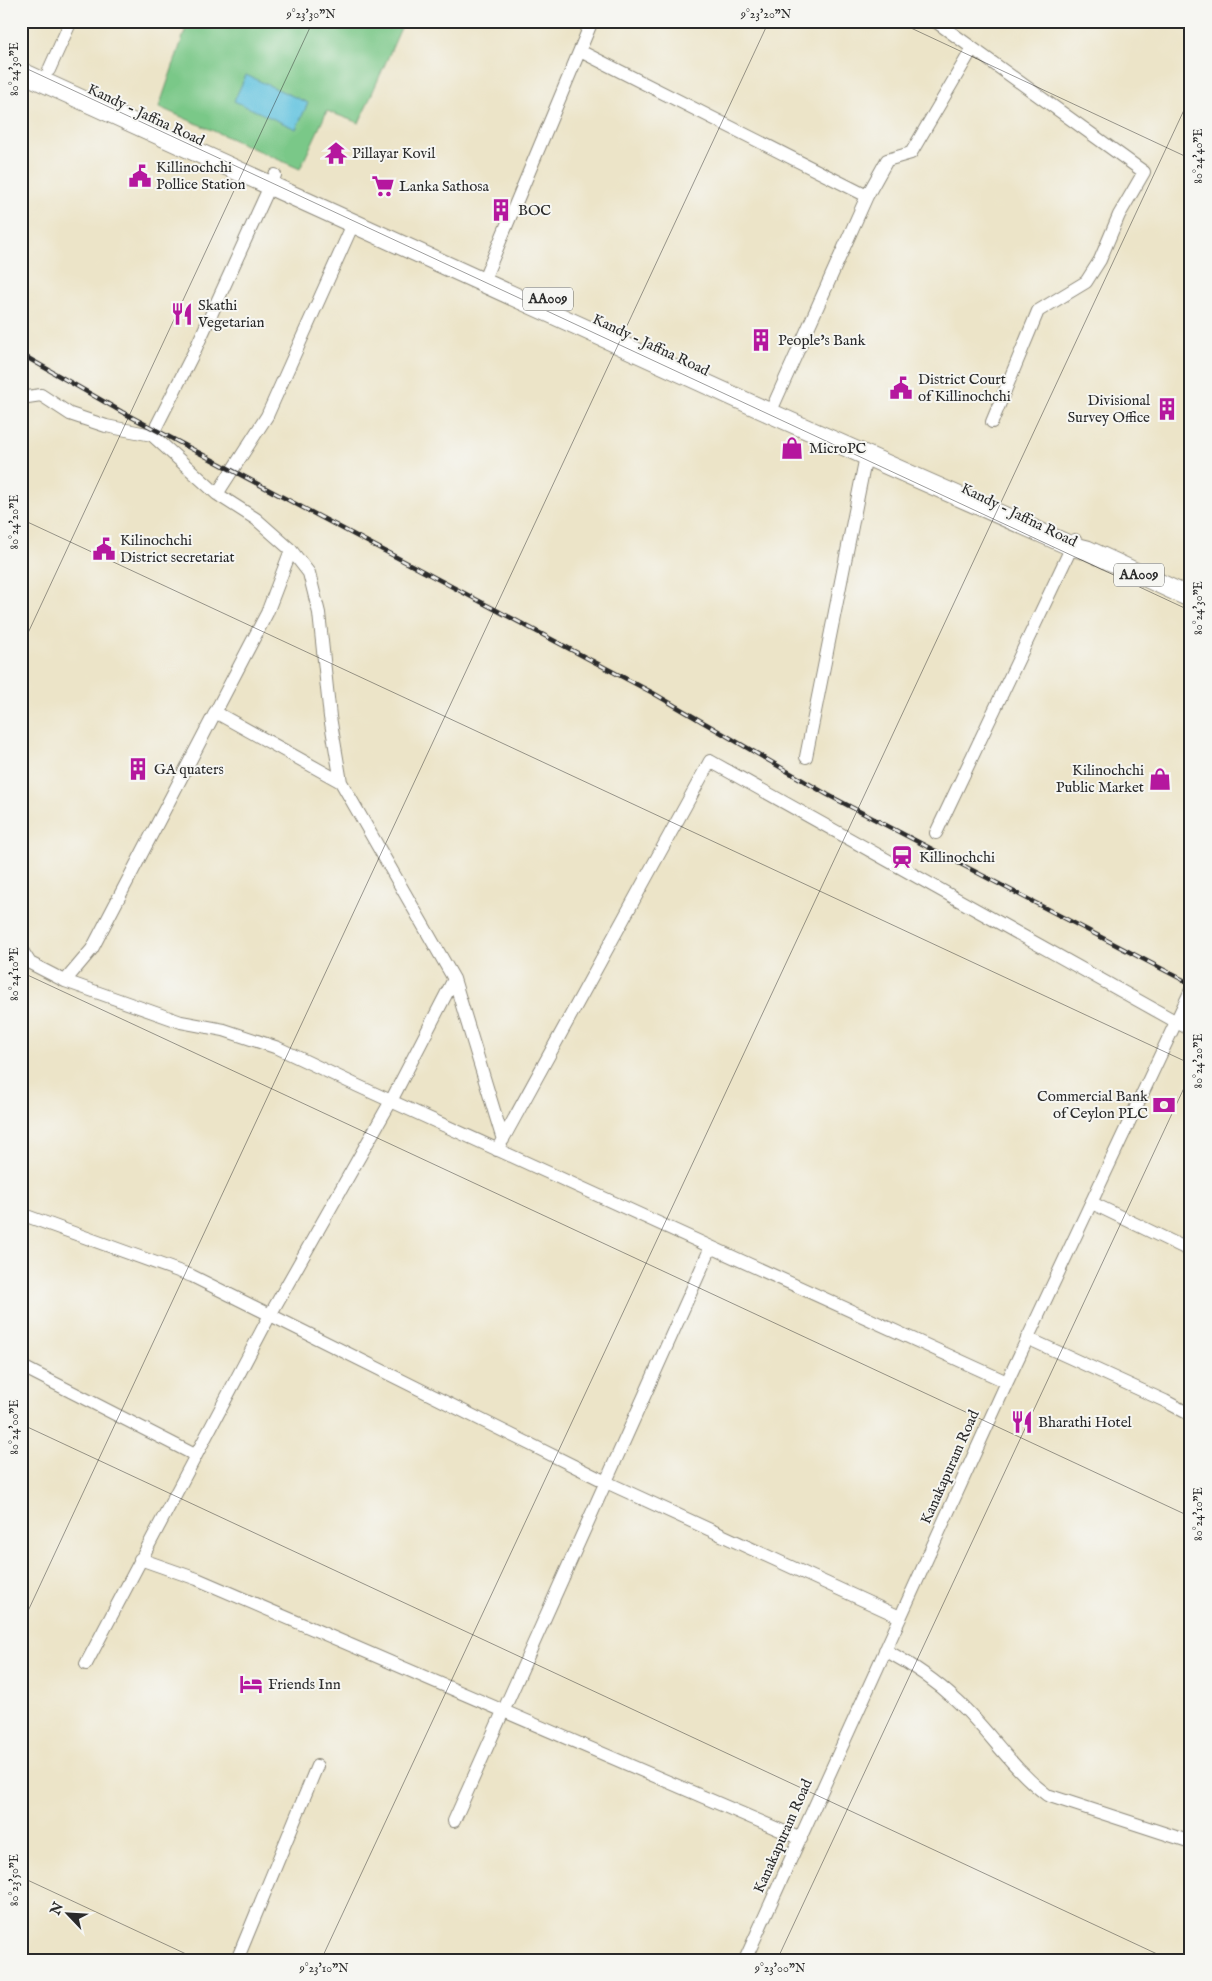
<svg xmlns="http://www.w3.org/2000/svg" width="1212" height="1981" font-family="'IM FELL English',serif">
  <rect width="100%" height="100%" fill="#f6f6f2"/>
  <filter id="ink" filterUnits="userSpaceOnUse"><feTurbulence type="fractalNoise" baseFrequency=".02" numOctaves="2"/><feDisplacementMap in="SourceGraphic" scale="10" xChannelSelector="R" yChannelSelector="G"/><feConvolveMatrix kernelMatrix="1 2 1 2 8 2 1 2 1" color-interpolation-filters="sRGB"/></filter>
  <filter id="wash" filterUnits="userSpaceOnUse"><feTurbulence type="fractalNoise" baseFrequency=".0096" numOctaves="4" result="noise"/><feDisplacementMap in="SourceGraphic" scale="20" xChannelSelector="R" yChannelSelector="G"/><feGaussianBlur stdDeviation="1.12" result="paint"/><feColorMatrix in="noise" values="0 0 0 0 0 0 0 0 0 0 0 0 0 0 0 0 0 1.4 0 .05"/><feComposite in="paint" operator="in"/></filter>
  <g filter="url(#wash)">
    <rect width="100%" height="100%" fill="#ece4c8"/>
    <path fill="#7ac888" stroke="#527a5a" d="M173,21h231l-45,102 -32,-12 -27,58 -141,-62 27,-79z"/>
    <path fill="#61c2df" stroke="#467685" d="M246,75l62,28 -12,26 -62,-28z"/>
  </g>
  <g filter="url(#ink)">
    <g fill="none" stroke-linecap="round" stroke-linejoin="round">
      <defs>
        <path id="minor" d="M935,21l209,151 -25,43 -19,45 -14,22 -48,29 -46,111
          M580,51l287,145
          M49,70l22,-49
          M275,175l-80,175 -43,85 65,59 50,-78 86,-192
          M483,282l109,-261
          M21,398l20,-3 29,19 36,12 46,9
          M770,413l97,-217 20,-36 24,-7 61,-104
          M291,550l18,23 10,40 11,104 11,65 113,197 49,161
          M215,712l126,70
          M806,757l60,-301
          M936,833l139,-293
          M21,949l9,14 35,18 27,-32 175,-336 24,-63 -35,-31 -39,-25
          M65,981l116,41 43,8 54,18 80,38 649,296
          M497,1150l213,-389 481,269
          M1092,1203l99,48
          M21,1214l171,62 414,206 294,135
          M1027,1338l138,63 26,14
          M21,1366l174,89
          M140,1559l57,20 604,260
          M885,1650c26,14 50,30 72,51 32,29 53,66 90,94l144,47
          M86,1664l184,-349 121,-214 63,-122
          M454,1821l257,-574
          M237,1960l80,-194
          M745,1960l262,-578 184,-392
          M1188,1960l3,-8"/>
        <path id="highway" d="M21,72l749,341 301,133 16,4 104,48"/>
      </defs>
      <use href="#minor" stroke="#8c887a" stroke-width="14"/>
      <use href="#highway" stroke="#8c887a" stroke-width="21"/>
      <use href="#minor" stroke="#fff" stroke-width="12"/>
      <use href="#highway" stroke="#fff" stroke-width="19"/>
      <defs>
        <path id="rail" d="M21,354l101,58 531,281 175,102 363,189"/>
      </defs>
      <use href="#rail" stroke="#2b2b2b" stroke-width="4.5"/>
      <use href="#rail" stroke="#f6f6f2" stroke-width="2.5" stroke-dasharray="8" stroke-linecap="butt"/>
    </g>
  </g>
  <path fill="none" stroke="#2b2b2b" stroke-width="1" stroke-opacity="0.45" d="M896,21l295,138M21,66l1170,545M21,519l1170,545M21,648l292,-627M21,972l1170,545M21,1424l1149,536M21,1626l748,-1605M21,1877l178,83M321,1960l870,-1865M777,1960l414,-887"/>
  <defs>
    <symbol id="temple-bare" viewBox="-9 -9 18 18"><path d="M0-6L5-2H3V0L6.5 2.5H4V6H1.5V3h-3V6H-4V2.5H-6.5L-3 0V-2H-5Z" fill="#b5179e" stroke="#f6f6f2" stroke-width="2.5" paint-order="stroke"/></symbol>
    <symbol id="civic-bare" viewBox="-9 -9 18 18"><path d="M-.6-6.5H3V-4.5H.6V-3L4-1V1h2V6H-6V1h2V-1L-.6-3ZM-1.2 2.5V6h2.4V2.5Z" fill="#b5179e" stroke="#f6f6f2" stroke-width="2.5" paint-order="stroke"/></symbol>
    <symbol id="supermarket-bare" viewBox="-9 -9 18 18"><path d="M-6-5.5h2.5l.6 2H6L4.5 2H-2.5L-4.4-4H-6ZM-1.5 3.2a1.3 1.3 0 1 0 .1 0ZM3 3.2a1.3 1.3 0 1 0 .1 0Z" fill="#b5179e" stroke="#f6f6f2" stroke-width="2.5" paint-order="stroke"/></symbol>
    <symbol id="building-bare" viewBox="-9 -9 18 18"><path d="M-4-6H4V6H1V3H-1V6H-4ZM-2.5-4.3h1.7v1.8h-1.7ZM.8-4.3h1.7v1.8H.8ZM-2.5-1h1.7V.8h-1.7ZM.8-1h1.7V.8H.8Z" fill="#b5179e" stroke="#f6f6f2" stroke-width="2.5" paint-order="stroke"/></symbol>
    <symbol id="restaurant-bare" viewBox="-9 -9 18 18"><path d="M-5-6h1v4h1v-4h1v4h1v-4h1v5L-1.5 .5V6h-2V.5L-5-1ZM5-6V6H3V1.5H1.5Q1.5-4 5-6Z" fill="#b5179e" stroke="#f6f6f2" stroke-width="2.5" paint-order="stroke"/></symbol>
    <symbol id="shop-bare" viewBox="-9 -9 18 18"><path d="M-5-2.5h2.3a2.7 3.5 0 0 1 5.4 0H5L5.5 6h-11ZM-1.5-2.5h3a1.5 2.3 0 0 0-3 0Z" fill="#b5179e" stroke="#f6f6f2" stroke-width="2.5" paint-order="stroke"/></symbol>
    <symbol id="station-bare" viewBox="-9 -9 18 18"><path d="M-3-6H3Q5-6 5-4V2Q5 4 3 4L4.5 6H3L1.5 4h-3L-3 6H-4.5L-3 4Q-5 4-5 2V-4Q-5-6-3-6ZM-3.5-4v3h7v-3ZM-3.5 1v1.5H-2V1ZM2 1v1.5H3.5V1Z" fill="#b5179e" stroke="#f6f6f2" stroke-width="2.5" paint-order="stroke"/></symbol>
    <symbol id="bank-bare" viewBox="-9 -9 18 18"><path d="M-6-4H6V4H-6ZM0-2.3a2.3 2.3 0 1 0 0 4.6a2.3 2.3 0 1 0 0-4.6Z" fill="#b5179e" stroke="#f6f6f2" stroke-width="2.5" paint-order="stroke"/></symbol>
    <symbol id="hotel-bare" viewBox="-9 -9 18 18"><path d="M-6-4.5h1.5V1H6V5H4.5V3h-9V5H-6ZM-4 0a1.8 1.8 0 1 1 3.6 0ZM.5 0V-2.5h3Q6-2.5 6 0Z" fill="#b5179e" stroke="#f6f6f2" stroke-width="2.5" paint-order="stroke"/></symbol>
  </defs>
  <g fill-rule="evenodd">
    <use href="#temple-bare" x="320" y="137" width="32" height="32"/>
    <use href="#civic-bare" x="124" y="160" width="32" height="32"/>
    <use href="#supermarket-bare" x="367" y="170" width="32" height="32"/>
    <use href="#building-bare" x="485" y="194" width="32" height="32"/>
    <use href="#restaurant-bare" x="166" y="298" width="32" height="32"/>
    <use href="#building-bare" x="745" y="324" width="32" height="32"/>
    <use href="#civic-bare" x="885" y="372" width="32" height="32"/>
    <use href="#building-bare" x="1151" y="393" width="32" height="32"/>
    <use href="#shop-bare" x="776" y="432" width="32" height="32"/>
    <use href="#civic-bare" x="88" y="533" width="32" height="32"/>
    <use href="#building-bare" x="122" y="753" width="32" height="32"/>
    <use href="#shop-bare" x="1144" y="763" width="32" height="32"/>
    <use href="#station-bare" x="886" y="841" width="32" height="32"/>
    <use href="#bank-bare" x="1148" y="1089" width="32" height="32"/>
    <use href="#restaurant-bare" x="1006" y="1406" width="32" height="32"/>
    <use href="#hotel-bare" x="235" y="1668" width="32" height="32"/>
  </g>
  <g text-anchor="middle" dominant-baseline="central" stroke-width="4" stroke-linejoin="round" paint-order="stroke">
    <g fill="#f6f6f2" stroke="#686867" stroke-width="1">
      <rect x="523" y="287.5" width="50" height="23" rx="4"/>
      <rect x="1114" y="563.5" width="50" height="23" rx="4"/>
    </g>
    <g font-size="14" font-weight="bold" fill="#2b2b2b">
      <text x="548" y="299">AA009</text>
      <text x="1139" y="575">AA009</text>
    </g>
    <g font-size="15" fill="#2b2b2b" stroke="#f6f6f2">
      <text transform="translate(146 115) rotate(25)">Kandy - Jaffna Road</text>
      <text transform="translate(651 345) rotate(25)">Kandy - Jaffna Road</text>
      <text transform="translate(1019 515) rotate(26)">Kandy - Jaffna Road</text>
      <text transform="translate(950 1467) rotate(-66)">Kanakapuram Road</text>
      <text transform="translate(783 1836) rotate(-66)">Kanakapuram Road</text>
    </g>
    <g font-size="15" fill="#2b2b2b" stroke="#f6f6f2" text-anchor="start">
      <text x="352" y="153">Pillayar Kovil</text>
      <text x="156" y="167">Killinochchi<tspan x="156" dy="17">Pollice Station</tspan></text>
      <text x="399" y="186">Lanka Sathosa</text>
      <text x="518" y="210">BOC</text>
      <text x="198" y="305">Skathi<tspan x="198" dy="17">Vegetarian</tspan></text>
      <text x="778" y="340">People's Bank</text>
      <text x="918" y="379">District Court<tspan x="918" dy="17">of Killinochchi</tspan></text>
      <text x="1150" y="400" text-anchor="end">Divisional<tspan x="1150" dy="17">Survey Office</tspan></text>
      <text x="809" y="448">MicroPC</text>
      <text x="120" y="540">Kilinochchi<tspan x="120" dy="17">District secretariat</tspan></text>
      <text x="154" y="769">GA quaters</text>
      <text x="1144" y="770" text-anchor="end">Kilinochchi<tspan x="1144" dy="17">Public Market</tspan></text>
      <text x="919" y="857">Killinochchi</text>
      <text x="1148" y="1096" text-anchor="end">Commercial Bank<tspan x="1148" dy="17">of Ceylon PLC</tspan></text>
      <text x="1038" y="1422">Bharathi Hotel</text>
      <text x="268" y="1684">Friends Inn</text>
    </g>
  </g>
  <rect width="1212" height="1981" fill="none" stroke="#f6f6f2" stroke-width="55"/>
  <g transform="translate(68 1914) rotate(295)" stroke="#f6f6f2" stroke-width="4" paint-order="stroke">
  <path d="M0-4L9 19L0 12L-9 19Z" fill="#2b2b2b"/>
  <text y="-8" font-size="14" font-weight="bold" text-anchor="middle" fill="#2b2b2b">N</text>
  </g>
  <rect x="28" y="28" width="1156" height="1926" fill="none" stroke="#2b2b2b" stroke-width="2"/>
  <g font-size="12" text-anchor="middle" fill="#2b2b2b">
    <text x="311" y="18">9°23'30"N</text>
    <text x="766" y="18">9°23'20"N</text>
    <text transform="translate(14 69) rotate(-90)" y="4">80°24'30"E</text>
    <text transform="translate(1198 156) rotate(-90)" y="4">80°24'40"E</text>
    <text transform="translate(14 522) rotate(-90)" y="4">80°24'20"E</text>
    <text transform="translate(1198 608) rotate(-90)" y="4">80°24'30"E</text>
    <text transform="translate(14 974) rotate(-90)" y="4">80°24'10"E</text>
    <text transform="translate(1198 1061) rotate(-90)" y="4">80°24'20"E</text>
    <text transform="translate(14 1427) rotate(-90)" y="4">80°24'00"E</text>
    <text transform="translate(1198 1514) rotate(-90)" y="4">80°24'10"E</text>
    <text transform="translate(14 1880) rotate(-90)" y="4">80°23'50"E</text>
    <text x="324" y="1972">9°23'10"N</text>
    <text x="780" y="1972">9°23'00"N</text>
  </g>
</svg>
